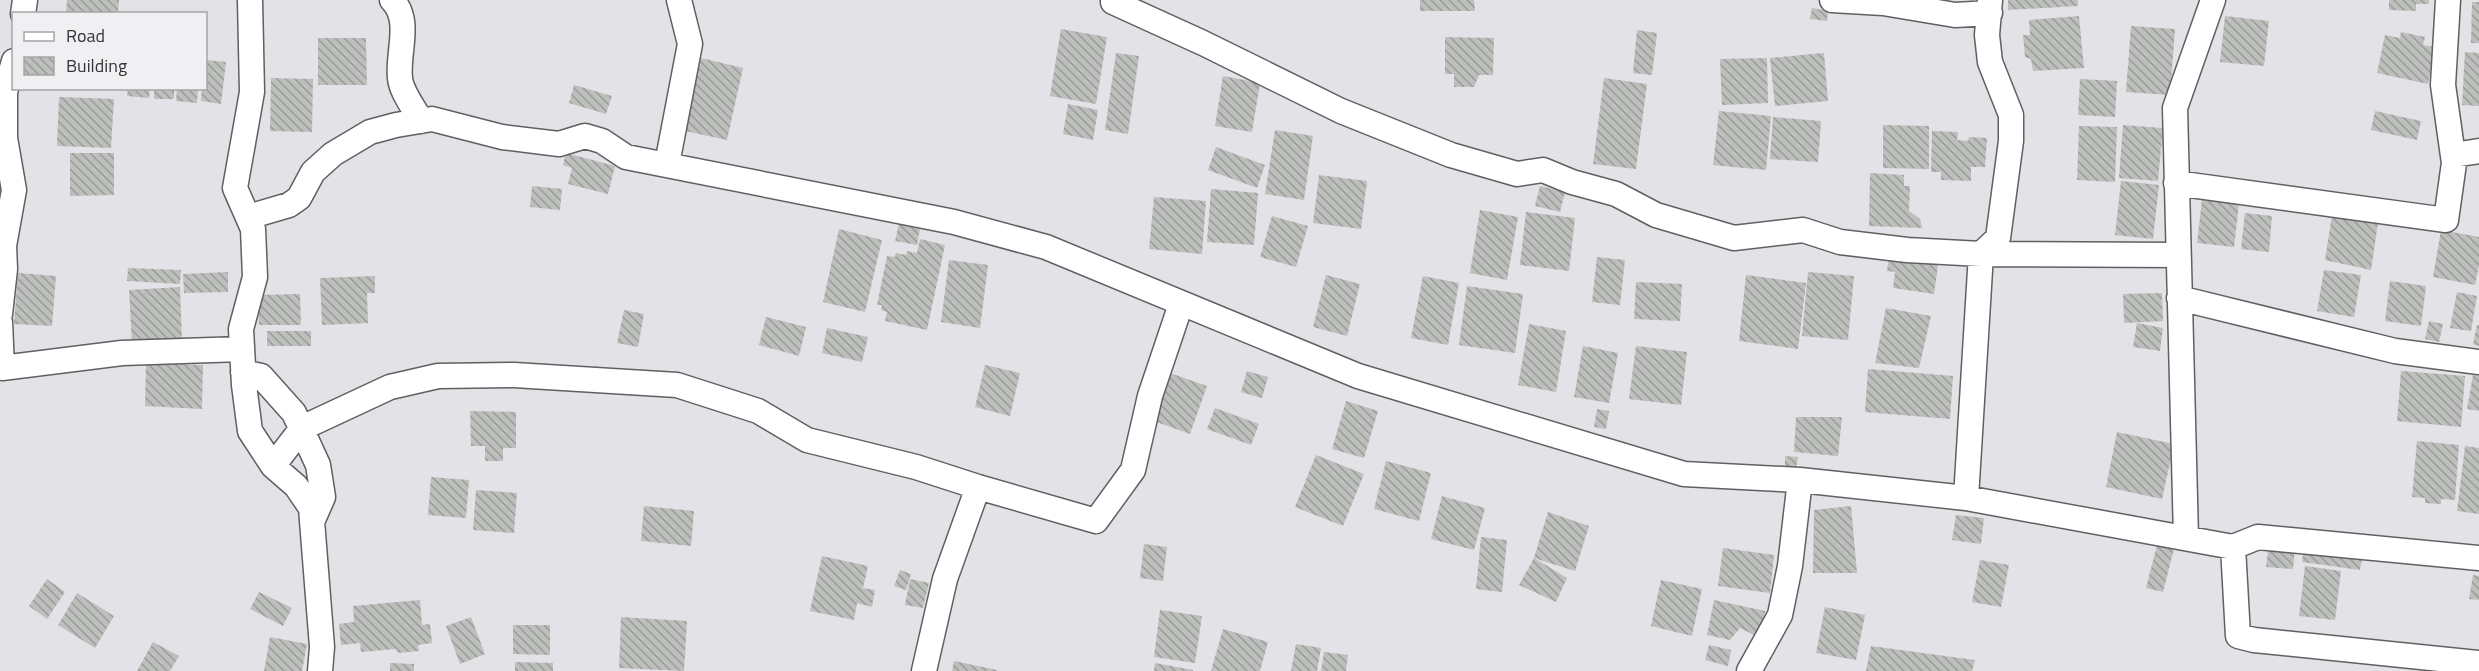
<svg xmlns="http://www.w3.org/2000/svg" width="2479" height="671" font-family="'Titillium Web',sans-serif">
  <defs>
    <pattern id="building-back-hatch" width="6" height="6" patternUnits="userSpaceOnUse" patternTransform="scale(1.5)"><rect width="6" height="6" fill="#bdbfbc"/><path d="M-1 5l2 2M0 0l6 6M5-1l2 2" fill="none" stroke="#9a9c9a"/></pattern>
  </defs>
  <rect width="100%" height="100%" fill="#e3e2e6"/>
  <path fill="url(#building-back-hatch)" d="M67,0h52l-1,14h-52z
    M1420,0h54l1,11h-55z
    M2008,0h70v6l-70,4z
    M2389,0h40v4h-13v7l-27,-1z
    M2472,2h7v41h-8z
    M1812,8l16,3 -1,10 -17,-2z
    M2079,16l5,52 -51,3 -2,-12 -6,-2 -2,-22h7l-1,-15z
    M2225,16l44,5 -5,45 -44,-4z
    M2131,26l44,3 -5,66 -44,-3z
    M1061,29l46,8 -11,67 -46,-8z
    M1637,30l20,3 -5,42 -19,-2z
    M2401,32l24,5 -2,8 13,2 -8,37 -51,-11 8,-38 15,3z
    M1445,37l49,1 -1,37h-14l-5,12h-20v-13h-9z
    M318,38h48l1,47h-49z
    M2465,52l14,1v53l-17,-1z
    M1116,53l23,3 -11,78 -23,-4z
    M1824,53l4,48 -53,5 -5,-48z
    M701,58l42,10 -16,72 -42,-9z
    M1767,58l1,45 -46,2 -2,-46z
    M206,60l20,2 -5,42 -20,-3 1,-13h4z
    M1223,76l37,7 -8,49 -37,-6z
    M271,78l42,1 -1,53 -42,-1z
    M1604,78l43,6 -11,85 -43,-5z
    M2080,79l37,2 -2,36 -37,-2z
    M574,85l38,11 -6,18 -37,-11z
    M128,88h22l-1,10 -22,-2z
    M154,88h20v11h-20z
    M177,88h21l-1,15 -21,-2z
    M59,97l55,2 -3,49 -54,-2z
    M1068,104l30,6 -5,30 -30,-6z
    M1719,111l52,5 -5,54 -53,-5z
    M2375,111l46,10 -4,19 -46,-10z
    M1773,117l48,4 -3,41 -48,-3z
    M1883,125l46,1v43l-46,-1z
    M2123,125l40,3 -5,53 -39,-3z
    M2079,126l38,1 -2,55 -38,-2z
    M1275,130l38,6 -9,64 -39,-6z
    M1932,131l26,1 -1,8 11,1 1,-4 18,1 -2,29h-14v14l-30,-1v-8h-10z
    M1216,147l49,18 -8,23 -49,-18z
    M70,153h44v42l-44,1z
    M566,153l49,13 -7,28 -40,-10 4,-16 -9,-3z
    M1870,173l34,2v11h6l-1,25 11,8 2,9 -53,-2z
    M1319,175l48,6 -6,48 -48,-6z
    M2121,181l38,4 -6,54 -38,-4z
    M532,186l30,3 -2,21 -30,-3z
    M1540,186l25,6 -5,20 -25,-6z
    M1211,189l47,4 -4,52 -47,-3z
    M1154,197l52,4 -4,53 -53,-5z
    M2202,200l37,4 -5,43 -37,-4z
    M1480,210l38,7 -11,63 -37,-7z
    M1526,212l49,6 -6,53 -49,-6z
    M2245,213l27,3 -3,36 -28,-3z
    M2332,215l46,8 -7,47 -46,-10z
    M1272,216l36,10 -12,41 -36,-10z
    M899,224l21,5 -3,16 -22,-4z
    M839,229l43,11 -17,72 -42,-10z
    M2441,230l38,7v28l-4,20 -42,-8z
    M920,239l25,6 -18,85 -42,-9 2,-9 -6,-2 1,-5h-5l10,-49 8,1 1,-4 10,2 1,-4 10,2z
    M1890,251l49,7 -5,36 -41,-6 2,-16 -8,-1z
    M1597,257l28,3 -5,45 -28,-3z
    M949,260l39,5 -8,63 -39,-6z
    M128,268l53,2 -1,14 -53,-3z
    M2324,270l37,5 -7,42 -37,-6z
    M228,272v20l-44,1 -1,-19z
    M1808,272l46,4 -6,64 -46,-4z
    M18,273l38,3 -4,50 -38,-2z
    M1326,275l34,9 -13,52 -34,-9z
    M1746,275l60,8 -8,66 -59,-8z
    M375,276v17h-8l1,30 -46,2 -2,-47z
    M1423,276l36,7 -11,62 -37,-7z
    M2390,281l36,5 -5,40 -36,-5z
    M1636,282l46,2 -2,37 -46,-2z
    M1467,286l56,8 -8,59 -56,-8z
    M180,287l2,54 -50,2 -3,-53z
    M2457,292l20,4 -6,35 -21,-3z
    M2162,293l1,28 -39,2 -1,-29z
    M300,294l1,31h-42l-1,-30z
    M1886,308l45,8 -12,52 -44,-5z
    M624,310l20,4 -6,33 -21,-4z
    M766,317l40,10 -7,29 -40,-11z
    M2429,321l14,3 -4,18 -14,-3z
    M2137,323l26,5 -3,23 -27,-4z
    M1529,324l37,7 -10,61 -38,-7z
    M2477,325h2v21l-6,-2z
    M827,328l41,9 -6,25 -40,-9z
    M267,331h44v15h-44z
    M1583,346l35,7 -9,50 -35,-6z
    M1636,346l51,6 -6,53 -52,-6z
    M146,363l57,2 -1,44 -57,-3z
    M985,365l35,8 -10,43 -35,-9z
    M1868,369l85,7 -3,43 -85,-7z
    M1247,371l21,6 -6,21 -21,-6z
    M2401,371l64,5 -4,51 -64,-6z
    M1167,372l40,14 -17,48 -39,-14z
    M2473,375l6,1v35l-12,-2z
    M1346,401l32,10 -14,47 -32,-9z
    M1215,408l44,16 -8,21 -44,-16z
    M1597,409l12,2 -3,18 -12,-2z
    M470,411l46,1v36h-13v13h-18v-15h-14z
    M1796,417h46l-4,39 -44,-4z
    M2117,432l57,12 -12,55 -56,-12z
    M2417,441l42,4 -4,55 -14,-1v5l-16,-1v-5l-13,-1z
    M2465,446l14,2v66l-22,-3z
    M1316,455l48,19 -21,52 -48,-19z
    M1785,456l13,1 -2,11 -11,-1z
    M1386,461l45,12 -12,48 -45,-12z
    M431,477l38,3 -3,38 -38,-3z
    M476,490l41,3 -3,40 -41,-3z
    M1442,496l43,12 -11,42 -43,-11z
    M644,506l50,5 -3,35 -50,-5z
    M1851,506l6,67h-44l1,-63z
    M1548,512l41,14 -14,45 -41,-13 33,20 -11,24 -37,-17 15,-27z
    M1956,515l28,3 -3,26 -29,-4z
    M1481,537l26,3 -5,52 -26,-3z
    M1144,544l23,3 -4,34 -23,-3z
    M2269,544l26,2 -2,23 -27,-2z
    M2157,545l17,4 -11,43 -17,-4z
    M2304,546l59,8 -3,16 -58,-8z
    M1723,548l51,7 -4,38 -52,-7z
    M822,556l46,10 -5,22 12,2 -3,17 -15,-4 -3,17 -44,-9z
    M1980,560l29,5 -8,42 -29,-5z
    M2305,566l36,5 -6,49 -36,-4z
    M900,570l11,4 -5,16 -12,-4z
    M2473,575l6,1v24l-10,-1z
    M47,579l18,13 -18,27 -18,-13z
    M910,579l19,4 -6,25 -18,-3z
    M1661,580l41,9 -10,47 -41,-10z
    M259,592l33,16 -9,18 -33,-17z
    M77,593l37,23 -19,32 -37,-23z
    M420,600l2,25 8,-1 2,19 -14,2 1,6 -21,2 -2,-4 -35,3 -1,-9 -19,2 -2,-21 15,-2 -1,-16z
    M1714,600l51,11 -5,27 -20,-10 -10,12 -23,-5z
    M1825,607l40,8 -9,45 -40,-7z
    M1160,610l42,6 -7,47 -41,-6z
    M471,617l14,37 -25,10 -14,-38z
    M621,617l66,4 -3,50 -65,-3z
    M513,625h37v30l-37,-1z
    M1223,629l45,13 -8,29h-49z
    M270,637l37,7 -5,27h-38z
    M153,642l26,14 -9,15h-33z
    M1296,644l25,4 -4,23h-26z
    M1709,645l22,5 -3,16 -23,-6z
    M1871,646l104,14 -3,11h-106z
    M1324,652l24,3 -2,16h-25z
    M954,661l43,9v1h-45z
    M515,662l38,1v8h-38z
    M390,663l24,1v7h-24z
    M1155,663l38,7v1h-39z"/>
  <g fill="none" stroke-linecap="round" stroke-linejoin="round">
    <defs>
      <path id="street" d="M250,0l2,92 -17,96 18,41 2,48 -14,52 3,56 6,46 23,35 23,20 15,22 11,139 -2,24
        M392,0c20,20 5,53 8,78 1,14 15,31 21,43
        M1832,0l51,3 72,12 35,-2
        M1113,2l90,41 138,68 110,44 66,19 26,-4 29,12 44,12 40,21 78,23 69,-8 37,12 67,8 74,4 197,1
        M23,14l2,-14
        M2453,155l26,-4
        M667,164l23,-120 -11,-44
        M2176,183l270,37 8,-57 -11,-78 5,-85
        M248,217l41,-12 10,-7 14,-26 20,-18 37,-22 26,-7 36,-6 70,18 57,7 26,-8 17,5 24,16 328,65 92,25 312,129 326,98 116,6 166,18 267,49 5,89 16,4 225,23
        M2179,298l216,53 84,11
        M0,314l5,-45 -1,-23 10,-56 -9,-52v-46l9,-31
        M0,322l2,46 120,-15 120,-4
        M243,372l18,4 33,37 24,52 5,32 -11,25
        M273,466l29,-38 88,-41 48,-11 76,-1 163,10 81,26 49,29 109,27 62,20
        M1966,498l15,-244 17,-16 13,-97v-26l-21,-53 -3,-27 3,-35
        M2186,538l-11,-430 38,-108
        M2233,547l25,-10 221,21
        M924,671l21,-92 33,-92 118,34 37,-51 17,-74 31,-92
        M1749,671l31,-56 10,-49 10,-86"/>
    </defs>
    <use href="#street" stroke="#605f62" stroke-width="27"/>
    <use href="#street" stroke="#fff" stroke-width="24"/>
  </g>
  <rect x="12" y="12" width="195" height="78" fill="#f0f0f3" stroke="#a5a4a7" stroke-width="1.5"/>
  <rect x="24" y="32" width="30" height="9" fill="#ffffff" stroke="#a5a4a7" stroke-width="1.5"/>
  <text x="66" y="42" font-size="18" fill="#343335">Road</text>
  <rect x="24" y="57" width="30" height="18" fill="url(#building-back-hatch)" stroke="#a5a4a7" stroke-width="1.5"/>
  <text x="66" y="72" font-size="18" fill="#343335">Building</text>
</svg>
